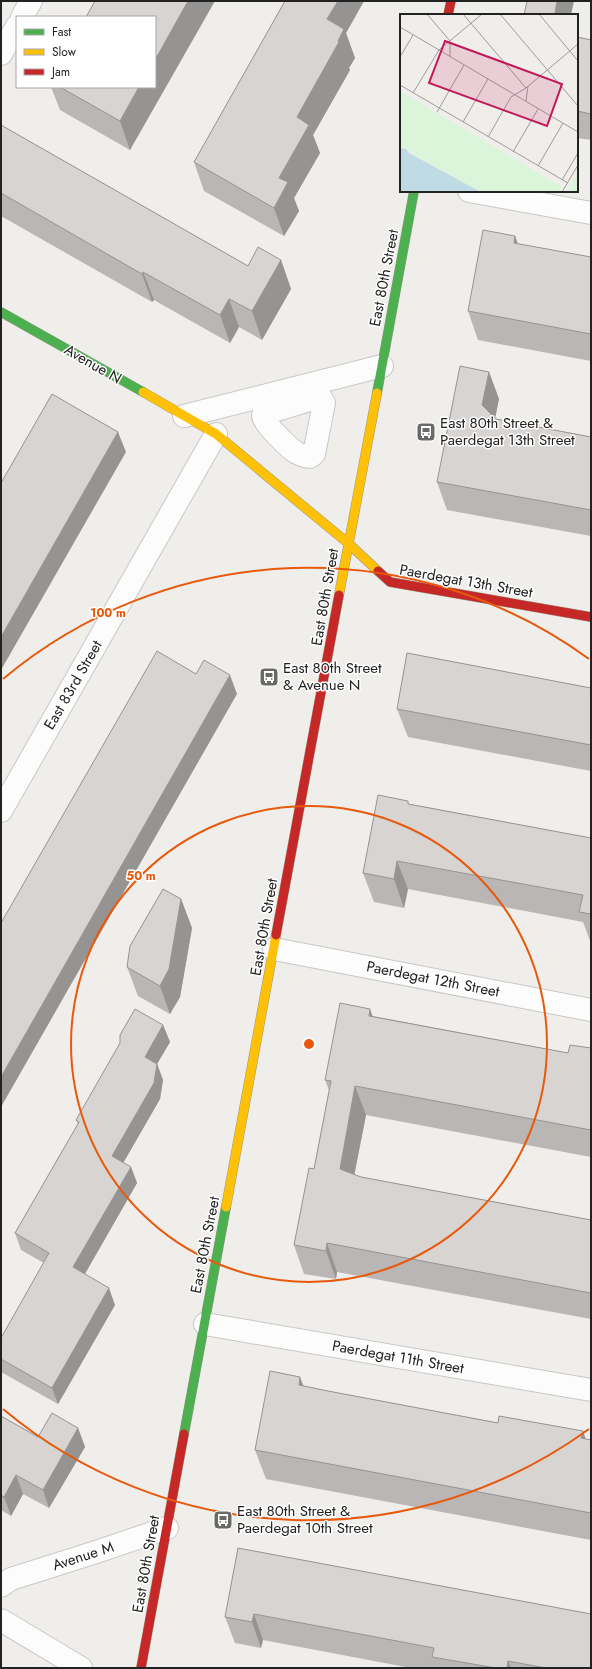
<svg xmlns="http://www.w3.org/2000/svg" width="592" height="1669" font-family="Jost,sans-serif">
  <rect width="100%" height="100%" fill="#f0eeeb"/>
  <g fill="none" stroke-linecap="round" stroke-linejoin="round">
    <defs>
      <path id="street" d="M22,17l9,-16
        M1,54l16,-28
        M469,191l122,22
        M316,398h5l3,5 -10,51 -4,3c-5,0 -9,-2 -13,-4 -7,-4 -33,-29 -34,-37l3,-3 4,-1z
        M184,416l198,-50
        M1,811l215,-377
        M274,949l317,61
        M205,1324l386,66
        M1,1586l10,-7 85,-27 71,-24
        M1,1620l80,48"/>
      <path id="fast" d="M1,312l142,80
        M377,393l37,-202
        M184,1434l42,-227"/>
      <path id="slow" d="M143,392l73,42 133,110 29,27
        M339,595l38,-202
        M226,1207l50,-272"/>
      <path id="jam" d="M448,15l3,-14
        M378,571l12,11 201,35
        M276,935l63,-340
        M141,1668l43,-234"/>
    </defs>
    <use href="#street" stroke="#c9c8c7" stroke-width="24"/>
    <use href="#fast" stroke="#999a82" stroke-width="10"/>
    <use href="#slow" stroke="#999a82" stroke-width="10"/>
    <use href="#jam" stroke="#999a82" stroke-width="10"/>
    <use href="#street" stroke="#fdfcfc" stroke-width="22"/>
    <use href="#fast" stroke="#4caf50" stroke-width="9"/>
    <use href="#slow" stroke="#ffc107" stroke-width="9"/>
    <use href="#jam" stroke="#c62828" stroke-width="9"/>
  </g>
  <path fill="#b9b6b5" d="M285,1h79l-18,32 9,25 -6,10 1,2 -37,65 7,18 -26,45 5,13 -15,25 -80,-45 -10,-29z
    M577,37l14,3v100l-14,-2z
    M51,87h104l-25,63 -70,-40z
    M1,125l247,141 33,-6 10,29 -29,51 -23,-13 -9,16 -76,-43 -2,2 -151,-86z
    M515,236l3,8 73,13v104l-113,-21 -10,-29z
    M489,372l10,27 -4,19 1,1 95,18v99l-144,-26 -10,-28z
    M591,688v83l-183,-34 -11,-28z
    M410,804l181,34v103h-1l-7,-19 -175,-33 -4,19 -30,-6 -11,-29z
    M181,899l11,29 -12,69 -10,17 -32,-18 -11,-29z
    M373,1016l195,37 23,-5v109l-225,-42 -12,60 7,2 230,43v99l-254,-47 -1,7 -32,-5 -10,-29 20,-76 15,-79 -4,-10z
    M163,1025l7,17 -13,22 6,16 -3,19 -37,64 8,4 6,16 -52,91 30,31 -57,99 -57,-32v-34l43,-75 -23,-13 -6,-17 63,-109 -2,-4z
    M304,1387l287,53v100l-325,-61 -11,-29z
    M1,1416l37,21 40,-9 7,19 -36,61 -26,-14 -12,22 -10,-6z
    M238,1548l353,120h-180l-148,-28 -2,8 -26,-5 -10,-26z"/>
  <path fill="#969493" d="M188,1h27l-85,149 -10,-29 19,-34h16v-27z
    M338,1h26l-18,32 9,25 -6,10 1,2 -37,65 7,18 -26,45 5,13 -15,25 -10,-28 5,-30 18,-61 30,-98z
    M557,1h17l-3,14h-16v-2z
    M515,236l10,28 -11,-21z
    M281,260l10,29 -29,51 -10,-29z
    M143,272l11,28 -2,2 -10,-28z
    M229,299l10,28 -9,16 -10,-28z
    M489,372l10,27 -7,34 -10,-28z
    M118,432l8,20 -125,218v-33z
    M230,675l7,19 -236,413v-30z
    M397,861l11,28 -4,19 -10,-29z
    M181,899l11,29 -12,69 -10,17 -10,-28z
    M370,1009l10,28 -11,-21z
    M163,1025l7,17 -13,22 6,16 -3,19 -42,73 -6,-16 33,-99z
    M355,1086l11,29 -16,82 -10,-28z
    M131,1167l6,16 -58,101 -6,-17z
    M327,1243l10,29 -1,7 -10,-28z
    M109,1288l6,17 -57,99 -6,-16z
    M300,1377l11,28 -12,-20z
    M78,1428l7,19 -36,61 -6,-18z
    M583,1431l8,23 -10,-16z
    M16,1475l7,19 -12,22 -7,-19z
    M254,1614l9,26 -2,8 -9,-26z
    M508,1661l3,7h-4z"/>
  <path fill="#d7d4d2" stroke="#969493" d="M95,1h93l-33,59v-43h-69z
    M285,1h53l-11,18 17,10 -6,12 1,1 -42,75 12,8 -30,53 9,4 -14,26 -80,-46z
    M527,1h30l-2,12 2,1 -1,1h-32z
    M577,37l14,3v74l-14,-3z
    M60,87h79l-19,34z
    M1,125l247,141 10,-19 23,13 -29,51 -23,-12 -9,16 -77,-43 -1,2 -141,-81z
    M483,230l32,6 -1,7 77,14v77l-123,-23z
    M460,366l29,6 -7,33 14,14 95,18v73l-154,-28z
    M52,394l66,38 -117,205v-154z
    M157,651l39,23 8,-14 26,15 -229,402v-154z
    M407,653l184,35v57l-194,-36z
    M378,795l30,6v3l183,34v76l-12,-2 4,-17 -186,-34 -3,18 -31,-6z
    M163,889l18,10 -12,70 -9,17 -33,-19 3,-21z
    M340,1003l30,6 -1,7 199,37 2,-8 21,3v82l-236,-44 -15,83 21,8 230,43v73l-264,-50 -1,8 -32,-6 15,-77 5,1 17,-88 -6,-1z
    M135,1009l28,16 -18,32 12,7 -3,19 -42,73 19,11 -58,100 36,21 -57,100 -51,-29v-21l48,-85 -34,-20 64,-111 -3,-2 44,-77v-8z
    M270,1371l30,6 -1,8 29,6 170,32 1,-7 84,15 -2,7 10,2v73l-336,-63z
    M52,1413l26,15 -35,62 -27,-15 -12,22 -3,-2v-79l37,21z
    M238,1548l353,66v54h-45l-38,-7 -1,7h-11l-64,-11 2,-9 -180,-34 -2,8 -27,-5z"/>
  <g fill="none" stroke="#e8590c" stroke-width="2">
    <circle cx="309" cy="1044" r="238"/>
    <path d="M589 1429A476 476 0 0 1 3 1409M3 679A476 476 0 0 1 589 659"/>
  </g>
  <defs>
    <symbol id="bus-square" viewBox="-11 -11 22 22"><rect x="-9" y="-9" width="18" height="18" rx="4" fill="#6a6968" stroke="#fff"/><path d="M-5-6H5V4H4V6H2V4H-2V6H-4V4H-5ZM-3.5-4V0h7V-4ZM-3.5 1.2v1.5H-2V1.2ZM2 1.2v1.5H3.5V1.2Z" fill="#fff"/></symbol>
  </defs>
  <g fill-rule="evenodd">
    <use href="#bus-square" x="415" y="421" width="22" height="22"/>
    <use href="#bus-square" x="258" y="666" width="22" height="22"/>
    <use href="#bus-square" x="212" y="1509" width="22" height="22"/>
  </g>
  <g text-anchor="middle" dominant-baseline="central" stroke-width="3" stroke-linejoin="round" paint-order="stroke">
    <g font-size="15" fill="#222" stroke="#fff">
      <text transform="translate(384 278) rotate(-79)">East 80th Street</text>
      <text transform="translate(93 364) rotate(30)">Avenue N</text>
      <text transform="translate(466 581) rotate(10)">Paerdegat 13th Street</text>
      <text transform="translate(325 597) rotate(-80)">East 80th Street</text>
      <text transform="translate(73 685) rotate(-60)">East 83rd Street</text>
      <text transform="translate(264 927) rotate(-80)">East 80th Street</text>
      <text transform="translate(433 979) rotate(11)">Paerdegat 12th Street</text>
      <text transform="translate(205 1245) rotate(-79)">East 80th Street</text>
      <text transform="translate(398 1357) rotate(10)">Paerdegat 11th Street</text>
      <text transform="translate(83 1556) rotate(-18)">Avenue M</text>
      <text transform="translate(146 1564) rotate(-80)">East 80th Street</text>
    </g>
    <g font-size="15" fill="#222" stroke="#fff" text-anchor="start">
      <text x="440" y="423">East 80th Street &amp;<tspan x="440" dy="17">Paerdegat 13th Street</tspan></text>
      <text x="283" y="668">East 80th Street<tspan x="283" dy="17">&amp; Avenue N</tspan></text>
      <text x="237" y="1511">East 80th Street &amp;<tspan x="237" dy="17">Paerdegat 10th Street</tspan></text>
    </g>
  </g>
  <g transform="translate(400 14)">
    <rect width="178" height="178" fill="#f0eeeb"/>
    <path d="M0,77l162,96 -3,5h-77l-82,-45zM178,159v19h-11l3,-7z" fill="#daf5da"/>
    <path d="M0,134l6,1 3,4 72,39h-81z" fill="#bfdbe3"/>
    <path fill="none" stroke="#9e9c9b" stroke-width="1" d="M27,0l23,27v16M63,0l63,74M100,0l78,92M139,0l39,47M0,13l178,105M0,43l13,-22M0,71l168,98M13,79l26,-43 43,-36M126,87l2,-15M37,98l27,-47M63,108l25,-43M88,123l23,-40 15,-9 52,-44M113,138l25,-43M138,152l25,-43M162,166l16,-27M162,178l16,-27"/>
    <path fill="#c2185b" fill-opacity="0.15" stroke="#c2185b" stroke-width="2" d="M45,27l117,43 -15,42 -118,-43z"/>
    <rect width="178" height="178" fill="none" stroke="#222" stroke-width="2"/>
  </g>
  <circle cx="309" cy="1044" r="6" fill="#e8590c" stroke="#fff" stroke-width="2"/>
  <g font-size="12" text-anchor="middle" font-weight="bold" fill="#e8590c" stroke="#fff" stroke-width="3" stroke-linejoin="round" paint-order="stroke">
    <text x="108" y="617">100 m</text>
    <text x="141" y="880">50 m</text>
  </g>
  <rect width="592" height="1669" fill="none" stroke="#222222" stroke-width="4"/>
  <rect x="16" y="16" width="140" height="72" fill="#ffffff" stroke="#a7a7a7"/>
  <rect x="24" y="29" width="20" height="6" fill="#4caf50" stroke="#a7a7a7"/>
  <text x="52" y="36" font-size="12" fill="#222222">Fast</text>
  <rect x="24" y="49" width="20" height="6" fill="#ffc107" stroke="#a7a7a7"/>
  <text x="52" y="56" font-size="12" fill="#222222">Slow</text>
  <rect x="24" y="69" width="20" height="6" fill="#c62828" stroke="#a7a7a7"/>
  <text x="52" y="76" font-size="12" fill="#222222">Jam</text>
</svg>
